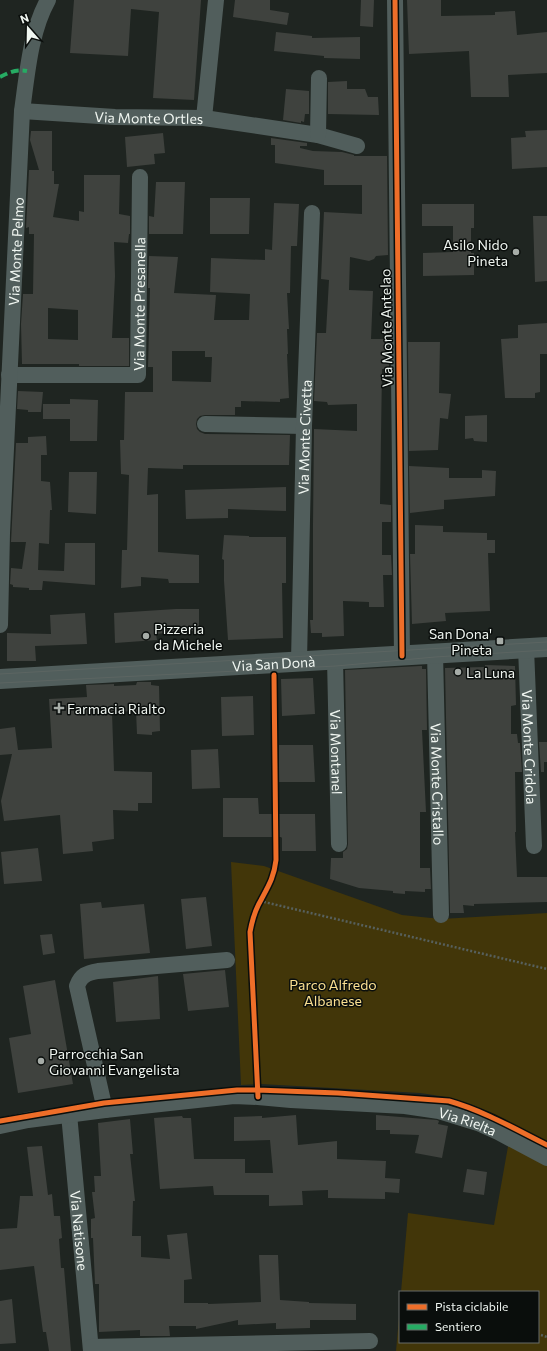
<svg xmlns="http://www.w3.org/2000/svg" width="547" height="1351" font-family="Commissioner,sans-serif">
  <rect width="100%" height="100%" fill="#1f2521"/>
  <path fill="#423609" d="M231,862l33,4 138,49 39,4 106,-6v438h-151l4,-45v36h138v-50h-137l7,-79 86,12 18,-101c-34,-19 -53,-26 -92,-31l-159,-9 -20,1z"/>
  <path fill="#3f423e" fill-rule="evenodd" d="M74,0h127l-7,100 -41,-2 6,-86 -28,-3 -3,47 -58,-3z
    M235,0h35v10l19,3 -2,12 -54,-8z
    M361,0h13l-1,27 -13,-1z
    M407,0h34v16l54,-1v-3l20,-1 2,24 30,-3v41l-39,2 1,22h-38l-2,-46 -60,3z
    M276,32l36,4v2l48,-1v22l-36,-1v-2l-50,-5z
    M347,81v8h18l3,8h10l1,18 -51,-1v-32z
    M286,89l23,2v23h-4l-1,8 -3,-1v2l-18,-3z
    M547,130v37l-35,2 -1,-31 15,-1 -1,-6z
    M31,131h21v40h2v13h5l-6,33 26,4v-10l5,1v-37h36l-1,39 11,2v18h-1l-1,9 -14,-1 1,34 -3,62h17v28h-50v-2h-57l-1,-40 2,-30h10l1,-60h-5v-7l-3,1 3,-58h10l-9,-30zM48,308l30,2v30l-30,-1z
    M163,133l2,20 -11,1 1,10 -28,3 -2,-30z
    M271,138l36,5v3h-7v2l13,3 29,1 12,3v1h33l1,99 -12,1 -2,3 -5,2 -19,-4 -1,33 24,1 -2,48h15v3h3v27h-7l-2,135 11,1v17h-9v33h9l1,20h-9l1,32h-15v-5l-26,-1 1,35 -22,1v-4h-11l-1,-13h3v-95l1,-96 43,2v-27l-29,1 -1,-3 -13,-1 3,-68h9l3,-53 -8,-1 3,-67 38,2v-29h-38v-15l-49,-7v-18h-4z
    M156,182h29l-2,52h-34v-18l5,1z
    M210,198h40l-1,36h-39z
    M274,203l25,1 -2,42h-6l-1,47h-3l2,36h-2l1,25h-1l2,44 -9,1v3l-39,-1v6h-6v8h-30l-5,1 -3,3 -1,5 1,5 3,3 5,2 85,1 -1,30h-106v4l-35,-1 -1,27 11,-1v58l41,3v28h-30l-1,-4 -27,-2v9l-20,2 1,-38h5l2,-75 -8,-1 -1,-34h4l1,-48h28v-25h-5l2,-79h-2l1,-32 29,1 -4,36 42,2 -2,25h35l1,-26 -40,-2 1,-34 54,2v-11l7,1zM172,351h33v6h7l-1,25 -39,-1z
    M422,204h52v24h-3v25h3v22l-51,1v-23l30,-1v-26h-31z
    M533,216h14v65l-12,1z
    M547,323v31h-7v38l-5,1v5h-30l-4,-59 17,-1v-13z
    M408,342h32l-1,51 12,1 -3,25 -8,-1 -2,32 -29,1z
    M18,391l25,1 -2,20h-13v-2l-11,-1z
    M70,399l28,1 -1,41h-27v-22h-27v-15h27z
    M487,415v27l-13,-1 -1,-3 -8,1v-23z
    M46,436l1,19h-6v26l9,1 2,28h-2l-1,34 -10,-1 -1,27 26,1 1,-28h30v42l-52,-4 -1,9h-13v-2l-16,-1v-2l-3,-1 1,-16 11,1 4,-27h-15l5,-99h12v-6z
    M409,466l40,2v10h33v-8l14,1 -1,25 -51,4v9l-34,4v9z
    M69,472h28l-1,42 -28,-2z
    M286,487v24l-58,-2v9l-42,1 -1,-29z
    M415,525l28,1v6l44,1v7h8v13h-7l2,58 -45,2 1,8 -34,3 -2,-70h5z
    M224,535l25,1v1h37v46h-4l1,55 -55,2 -4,-59v-21l-2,-1z
    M176,609h23v21l-43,4 1,6 -42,3 -1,-30z
    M85,613l2,31 -52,2 1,15h-29v-28l44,1 -1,-19z
    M485,665l30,1 1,39 -5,1v28h6l1,9h2l2,29h-7l1,60h-1l2,45h30v25l-73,2v2l-11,-1 1,8h-14l-5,-245 40,-1z
    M420,666h2v3h4l1,61h-5l4,82h-6v56h10l1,21h-6v3l-20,-1v3l-12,-1v-2l-34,-3 -29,-9 1,-21h12v-6l4,-3 1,-5 -3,-174z
    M313,678l2,36 -33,2 -1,-37z
    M137,682h14v3l8,1 1,45 -8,1v3l-15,-1 -1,-23 -24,1 2,59 38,1v31h-14v8l-25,-1 1,29 -22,3 1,9 -30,3 -3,-39 -56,6 -3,-20 11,-47 -12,1v-26l15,-2 3,23 34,-2 -3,-49 38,-2 -1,-12 28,-1v2l22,-1z
    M253,696l1,39 -32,1 -1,-39z
    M539,742h8v20h-3v10h-3z
    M279,745h34l2,37h-36z
    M218,749l2,39 -28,1 -1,-39z
    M223,798h35l1,16h56l1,37h-34v-13l-1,-1h-58z
    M38,848l4,33 -38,3 -3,-32z
    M206,897l6,49 -26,3 -5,-50z
    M101,902l1,6 42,-4 6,49 -66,6 -4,-55z
    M52,934l3,19 -12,2 -3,-20z
    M225,970l4,37 -41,4 -5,-37z
    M158,976l2,43 -44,3 -3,-40z
    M55,980l18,104 -55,9 -9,-55 22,-4 -8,-48z
    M296,1115l2,30 39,-4v18l49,2 -1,17 15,1 -1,14 -14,-1v7l-57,-1v-8l-26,1 1,14 -34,1v-11h-55l-1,-9 -53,3 -6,-71 28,-2 1,2h8l3,41h51v14h28l-3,-33 -36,1v-24l28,-1v2z
    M376,1115l61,5 2,1 -1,3 10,2 -6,32 -27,-5 4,-18 -29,-1v-4h-14z
    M130,1119l3,35h-3l5,47h-2l-1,35h9v21l29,2 -3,-24 20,-2 5,46 -8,1v23h24v1l53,-2 -2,-47h19l2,45 29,2v1l47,1v16h-46v8l-34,1v-6l-38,2v-5l-42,9v-3h-27l1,10h-30v-6l-41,2v-48h-4l-2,-46h-2v-19l4,-1 -3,-26h3l-1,-16h7l-3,-53z
    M42,1146l6,49 4,-1 2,22h6l2,22 -3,1 2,29h3l7,83h-22l-3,-19h-3l-9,-66 -34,4v-41l17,-1 3,-32h13l-6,-49z
    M467,1169l20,3 -3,23 -21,-3z
    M12,1299l4,44 -16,1v-43z"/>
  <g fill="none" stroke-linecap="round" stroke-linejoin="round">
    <path stroke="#57605d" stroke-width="2.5" stroke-dasharray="2 2" stroke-linecap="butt" d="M260,901l287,68
      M541,1335l6,2"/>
    <g stroke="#515e5c" stroke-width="16">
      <path d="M395,0l7,656"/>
      <path id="s1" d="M22,111l93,6 89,1 12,-118"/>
      <path d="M204,118l114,17 39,11"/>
      <path d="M318,135l1,-57"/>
      <path id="s2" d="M9,375h129l2,-198"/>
      <path d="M205,424l99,2"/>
      <path id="s3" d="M0,625l2,-92 20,-422c5,-35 8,-79 26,-111"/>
      <path id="s4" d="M526,648l8,198"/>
      <path id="s5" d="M435,653l6,262"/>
      <path id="s6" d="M335,659l4,185"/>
      <path id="s7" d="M299,661l5,-235 8,-213"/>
      <path d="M105,1110l-28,-124c4,-11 10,-13 21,-15l129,-11"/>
      <path id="s8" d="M69,1114l22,237"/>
      <path id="s9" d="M0,1126l28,-6 77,-10 129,-14 24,1 33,3 114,6 34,5 39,12 20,9 49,26"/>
      <path d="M91,1347l279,-6"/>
    </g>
    <path stroke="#515e5c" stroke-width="20" id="s10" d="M0,679l547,-32"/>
    <path stroke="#5c6562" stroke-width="1" d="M0,674l547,-32
      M0,683l336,-17 99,-9 112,-7"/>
    <path stroke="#26ab63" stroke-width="4" stroke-dasharray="8 4" stroke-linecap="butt" d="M0,77c10,-5 16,-8 27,-6"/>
    <defs>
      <path id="cycleway" d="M395,0l7,656
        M258,1097l-8,-165c2,-11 5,-22 11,-32 8,-15 13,-23 15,-40l-2,-185
        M0,1121l104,-18 133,-13h20l81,3 111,8c35,10 66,28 98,44"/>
    </defs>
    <use href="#cycleway" stroke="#0a0e0c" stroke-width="8"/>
    <use href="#cycleway" stroke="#ee6e29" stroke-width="5"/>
  </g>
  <g fill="#a7ada8" stroke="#0a0e0c" stroke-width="1.5">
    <circle cx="516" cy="252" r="4"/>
    <circle cx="146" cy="636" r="4"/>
    <rect x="496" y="637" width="8" height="8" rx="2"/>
    <circle cx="458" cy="672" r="4"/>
    <path d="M57 702h4v4h4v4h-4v4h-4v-4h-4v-4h4z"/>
    <circle cx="41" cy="1061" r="4"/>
  </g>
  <g text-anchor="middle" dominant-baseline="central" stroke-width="3" stroke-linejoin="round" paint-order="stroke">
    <g font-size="14" fill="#f0f6f1" stroke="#0a0e0c">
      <text stroke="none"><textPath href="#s1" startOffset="127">Via Monte Ortles</textPath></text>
      <text stroke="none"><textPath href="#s3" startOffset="374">Via Monte Pelmo</textPath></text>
      <text stroke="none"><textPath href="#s2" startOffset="200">Via Monte Presanella</textPath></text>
      <text transform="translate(386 328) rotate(-91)">Via Monte Antelao</text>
      <text stroke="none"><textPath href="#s7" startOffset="224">Via Monte Civetta</textPath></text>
      <text stroke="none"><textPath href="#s10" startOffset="274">Via San Donà</textPath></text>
      <text stroke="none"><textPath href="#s4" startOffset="99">Via Monte Cridola</textPath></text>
      <text stroke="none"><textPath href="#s6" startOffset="93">Via Montanel</textPath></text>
      <text stroke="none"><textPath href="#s5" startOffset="131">Via Monte Cristallo</textPath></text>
      <text stroke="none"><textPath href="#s9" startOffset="472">Via Rielta</textPath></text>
      <text stroke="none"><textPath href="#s8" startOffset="117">Via Natisone</textPath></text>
    </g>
    <g font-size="14" fill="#f0f6f1" stroke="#0a0e0c" text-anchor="start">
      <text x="508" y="244" text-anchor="end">Asilo Nido<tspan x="508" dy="16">Pineta</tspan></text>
      <text x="154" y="628">Pizzeria<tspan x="154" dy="16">da Michele</tspan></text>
      <text x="492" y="633" text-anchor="end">San Dona'<tspan x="492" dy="16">Pineta</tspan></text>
      <text x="466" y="672">La Luna</text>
      <text x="67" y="708">Farmacia Rialto</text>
      <text x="49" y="1053">Parrocchia San<tspan x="49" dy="16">Giovanni Evangelista</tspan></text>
    </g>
    <g font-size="14" fill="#fbe091" stroke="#0a0e0c">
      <text x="333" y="984">Parco Alfredo<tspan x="333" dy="16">Albanese</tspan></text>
    </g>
  </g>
  <rect x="399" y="1291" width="140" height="52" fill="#0a0e0c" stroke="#666b68"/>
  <rect x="407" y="1304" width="20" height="6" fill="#ee6e29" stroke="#666b68"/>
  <text x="435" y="1311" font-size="12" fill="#f0f6f1">Pista ciclabile</text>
  <rect x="407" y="1324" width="20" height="6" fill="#26ab63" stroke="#666b68"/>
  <text x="435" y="1331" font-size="12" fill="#f0f6f1">Sentiero</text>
  <g transform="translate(28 28) rotate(340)" stroke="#0a0e0c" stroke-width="3" paint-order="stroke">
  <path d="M0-3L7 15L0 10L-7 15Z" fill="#f0f6f1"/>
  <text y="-6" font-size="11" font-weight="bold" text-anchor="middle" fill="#f0f6f1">N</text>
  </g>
</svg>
